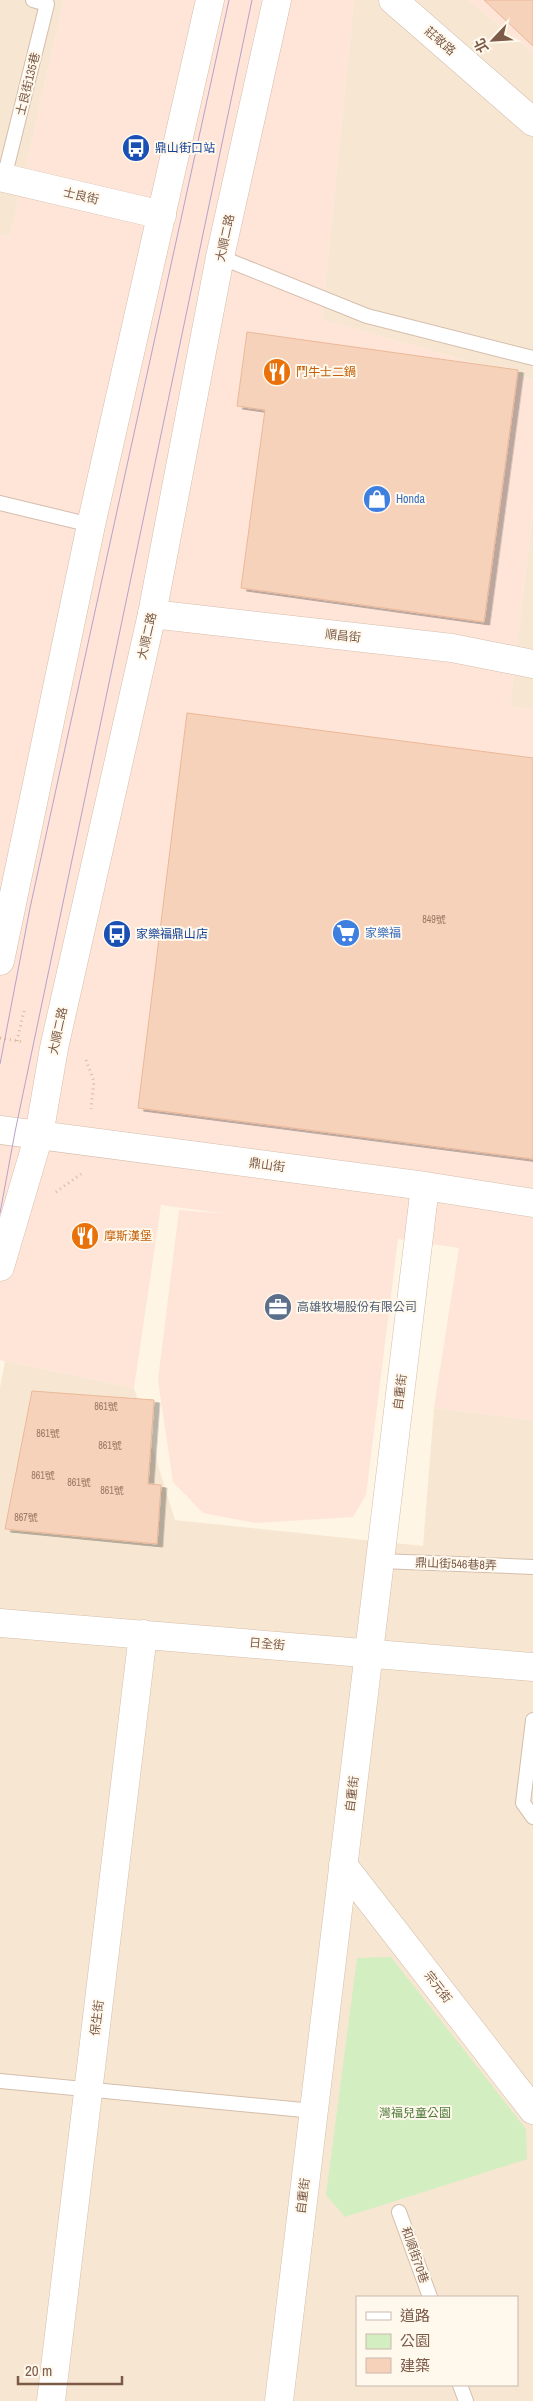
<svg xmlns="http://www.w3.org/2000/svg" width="533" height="2401" font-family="'Archivo Narrow','Noto Sans TC',sans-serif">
  <defs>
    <filter id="shadow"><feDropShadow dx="5.5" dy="3" stdDeviation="0" flood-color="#0004"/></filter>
  </defs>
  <rect width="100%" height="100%" fill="#fef5e5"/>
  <path fill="#f7e7d2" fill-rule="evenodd" d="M0,0h64l-54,237 -10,-3z
    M354,0h114l65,52v328l-211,-61z
    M533,509v201l-23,-4z
    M5,1361l129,27 41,132 248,26 11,-138 99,12v981h-533v-1013zM357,2297h160v88h-160z"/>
  <path fill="#ffe4d8" d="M64,0h290l-32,319 211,61v129l-23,197 23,4v710l-99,-12 25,-160 -61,-9 -32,256 -13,22 -97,6 -53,-10 -30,-31 -15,-102 21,-170 49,4 -67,-9 -27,183 -134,-28v-1126l10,3z
    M468,0h65v52z"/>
  <path fill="#d3eec1" d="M391,1957l135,172 1,30 -182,58 -19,-22 31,-237z"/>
  <path fill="#f7d2ba" stroke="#ebb898" filter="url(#shadow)" d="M484,0h49v46z
    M247,332l271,38 -34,252 -243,-34 24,-178 -28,-4z
    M187,713l346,45v401l-395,-51z
    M32,1391l122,9 -6,84 13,1 -4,59 -152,-15z"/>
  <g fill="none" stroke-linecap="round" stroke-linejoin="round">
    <defs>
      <path id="service" d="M4,178l43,-174 -14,-4
        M220,257l147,59 166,42
        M0,503l91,22
        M380,1561l153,6
        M533,1720l-10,83 10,14
        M0,2081l314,30
        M399,2212l31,85
        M460,2385l6,16"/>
      <path id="minor" d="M393,0l140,122
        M0,177l162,38
        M152,614l300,34 81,16
        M0,1130l425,56 108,17
        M0,1623l533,44
        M343,1865l190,245
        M51,2401l92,-767
        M279,2401l146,-1215"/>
      <path id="tertiary" d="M0,961l91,-436 119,-525
        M0,1267l39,-132 15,-87 98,-434 68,-357 57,-257"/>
    </defs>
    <use href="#service" stroke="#d4beac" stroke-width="16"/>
    <use href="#minor" stroke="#d4beac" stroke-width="29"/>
    <use href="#tertiary" stroke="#d4beac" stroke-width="29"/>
    <path stroke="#dcb69c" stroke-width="3" stroke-dasharray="1 4" stroke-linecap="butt" d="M0,1038l23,4
      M17,1041l7,-30
      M86,1060l8,21 -3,28
      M56,1192l25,-18"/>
    <use href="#service" stroke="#fff" stroke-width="14"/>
    <use href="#minor" stroke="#fff" stroke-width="28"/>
    <use href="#tertiary" stroke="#fff" stroke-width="28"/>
    <path stroke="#b8a1ca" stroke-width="1" d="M0,1064l30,-156 199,-908
      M0,1213l15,-81 237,-1132"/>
  </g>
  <defs>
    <symbol id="bus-disc" viewBox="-11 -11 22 22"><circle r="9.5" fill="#1a4fb4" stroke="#fff8ed"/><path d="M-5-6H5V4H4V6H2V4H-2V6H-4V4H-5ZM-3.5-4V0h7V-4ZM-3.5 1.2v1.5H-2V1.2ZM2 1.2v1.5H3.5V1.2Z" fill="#fff"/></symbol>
    <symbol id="restaurant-disc" viewBox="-11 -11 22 22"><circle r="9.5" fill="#e8710a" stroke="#fff8ed"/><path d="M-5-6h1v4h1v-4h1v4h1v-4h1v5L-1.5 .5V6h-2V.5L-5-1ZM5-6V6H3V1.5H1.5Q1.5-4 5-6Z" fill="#fff"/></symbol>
    <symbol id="shop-disc" viewBox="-11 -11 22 22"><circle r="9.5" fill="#3f7fe0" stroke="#fff8ed"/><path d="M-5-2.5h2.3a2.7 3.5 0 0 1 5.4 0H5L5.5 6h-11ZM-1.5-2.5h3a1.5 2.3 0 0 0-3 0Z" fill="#fff"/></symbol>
    <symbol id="supermarket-disc" viewBox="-11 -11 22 22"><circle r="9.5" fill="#3f7fe0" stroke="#fff8ed"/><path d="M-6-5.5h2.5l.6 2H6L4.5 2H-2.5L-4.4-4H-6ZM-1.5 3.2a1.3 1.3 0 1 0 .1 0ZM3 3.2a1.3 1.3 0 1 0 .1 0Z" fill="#fff"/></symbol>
    <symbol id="office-disc" viewBox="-11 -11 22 22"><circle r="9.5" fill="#5c6f8a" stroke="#fff8ed"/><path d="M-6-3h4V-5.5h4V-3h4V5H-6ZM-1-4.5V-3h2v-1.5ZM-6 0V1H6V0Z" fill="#fff"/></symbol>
  </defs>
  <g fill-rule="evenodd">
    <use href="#bus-disc" x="120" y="132" width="32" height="32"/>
    <use href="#restaurant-disc" x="261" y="356" width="32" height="32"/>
    <use href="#shop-disc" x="361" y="483" width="32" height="32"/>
    <use href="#supermarket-disc" x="330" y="917" width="32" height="32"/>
    <use href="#bus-disc" x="101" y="918" width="32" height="32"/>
    <use href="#restaurant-disc" x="69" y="1220" width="32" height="32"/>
    <use href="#office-disc" x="262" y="1291" width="32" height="32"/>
  </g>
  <g text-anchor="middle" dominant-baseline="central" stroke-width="4" stroke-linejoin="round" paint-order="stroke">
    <g font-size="10" fill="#9a7864">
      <text x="434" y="919">849號</text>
      <text x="106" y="1406">861號</text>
      <text x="48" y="1433">861號</text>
      <text x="110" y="1445">861號</text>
      <text x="43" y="1475">861號</text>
      <text x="79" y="1482">861號</text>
      <text x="112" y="1490">861號</text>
      <text x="26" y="1517">867號</text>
    </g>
    <g font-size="12" fill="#7b5a47" stroke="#fff8ed">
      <text transform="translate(440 41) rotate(41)">莊敬路</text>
      <text transform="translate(28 84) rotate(-76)">士良街135巷</text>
      <text transform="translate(81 196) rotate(13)">士良街</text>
      <text transform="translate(225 238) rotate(-78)">大順二路</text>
      <text transform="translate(147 636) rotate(-77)">大順二路</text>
      <text transform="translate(343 636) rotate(6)">順昌街</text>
      <text transform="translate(58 1031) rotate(-78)">大順二路</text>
      <text transform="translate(267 1165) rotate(8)">鼎山街</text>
      <text transform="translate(400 1392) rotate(-83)">自重街</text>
      <text transform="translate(456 1564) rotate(2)">鼎山街546巷8弄</text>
      <text transform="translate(267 1644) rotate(5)">日全街</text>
      <text transform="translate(352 1794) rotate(-83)">自重街</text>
      <text transform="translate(438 1987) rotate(52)">宗元街</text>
      <text transform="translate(97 2018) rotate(-83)">保生街</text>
      <text transform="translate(303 2196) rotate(-83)">自重街</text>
      <text transform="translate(415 2255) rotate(71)">和順街70巷</text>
    </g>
    <g font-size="12" fill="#164399" stroke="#fff8ed" text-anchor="start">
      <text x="155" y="148">鼎山街口站</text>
      <text x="136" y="934">家樂福鼎山店</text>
    </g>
    <g font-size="12" fill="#c56008" stroke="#fff8ed" text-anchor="start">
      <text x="296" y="372">鬥牛士二鍋</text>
      <text x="104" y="1236">摩斯漢堡</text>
    </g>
    <g font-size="12" fill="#366cbe" stroke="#fff8ed" text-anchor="start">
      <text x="396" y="499">Honda</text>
      <text x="365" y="933">家樂福</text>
    </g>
    <g font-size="12" fill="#4e5e75" stroke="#fff8ed" text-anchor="start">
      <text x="297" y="1307">高雄牧場股份有限公司</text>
    </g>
    <g font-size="12" fill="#4d7b3b" stroke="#fff8ed">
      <text x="415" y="2113">灣福兒童公園</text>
    </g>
  </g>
  <rect x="356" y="2296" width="162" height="90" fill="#fff8ed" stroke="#cab9ab"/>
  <rect x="366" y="2312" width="25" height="8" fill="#ffffff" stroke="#cab9ab"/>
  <text x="400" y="2321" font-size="15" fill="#7b5a47">道路</text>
  <rect x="366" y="2334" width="25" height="15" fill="#d3eec1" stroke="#cab9ab"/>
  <text x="400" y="2346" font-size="15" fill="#7b5a47">公園</text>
  <rect x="366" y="2358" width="25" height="15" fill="#f7d2ba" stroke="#cab9ab"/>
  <text x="400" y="2371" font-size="15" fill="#7b5a47">建築</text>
  <g transform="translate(493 40) rotate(245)" stroke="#fff8ed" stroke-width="4" paint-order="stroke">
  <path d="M0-4L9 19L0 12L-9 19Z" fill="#7b5a47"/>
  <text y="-8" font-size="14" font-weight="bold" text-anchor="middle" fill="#7b5a47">北</text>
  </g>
  <path d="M18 2376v8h104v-8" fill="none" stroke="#7b5a47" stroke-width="2.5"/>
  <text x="25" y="2376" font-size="15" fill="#7b5a47" stroke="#fff8ed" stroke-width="4" paint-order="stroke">20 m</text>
</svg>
